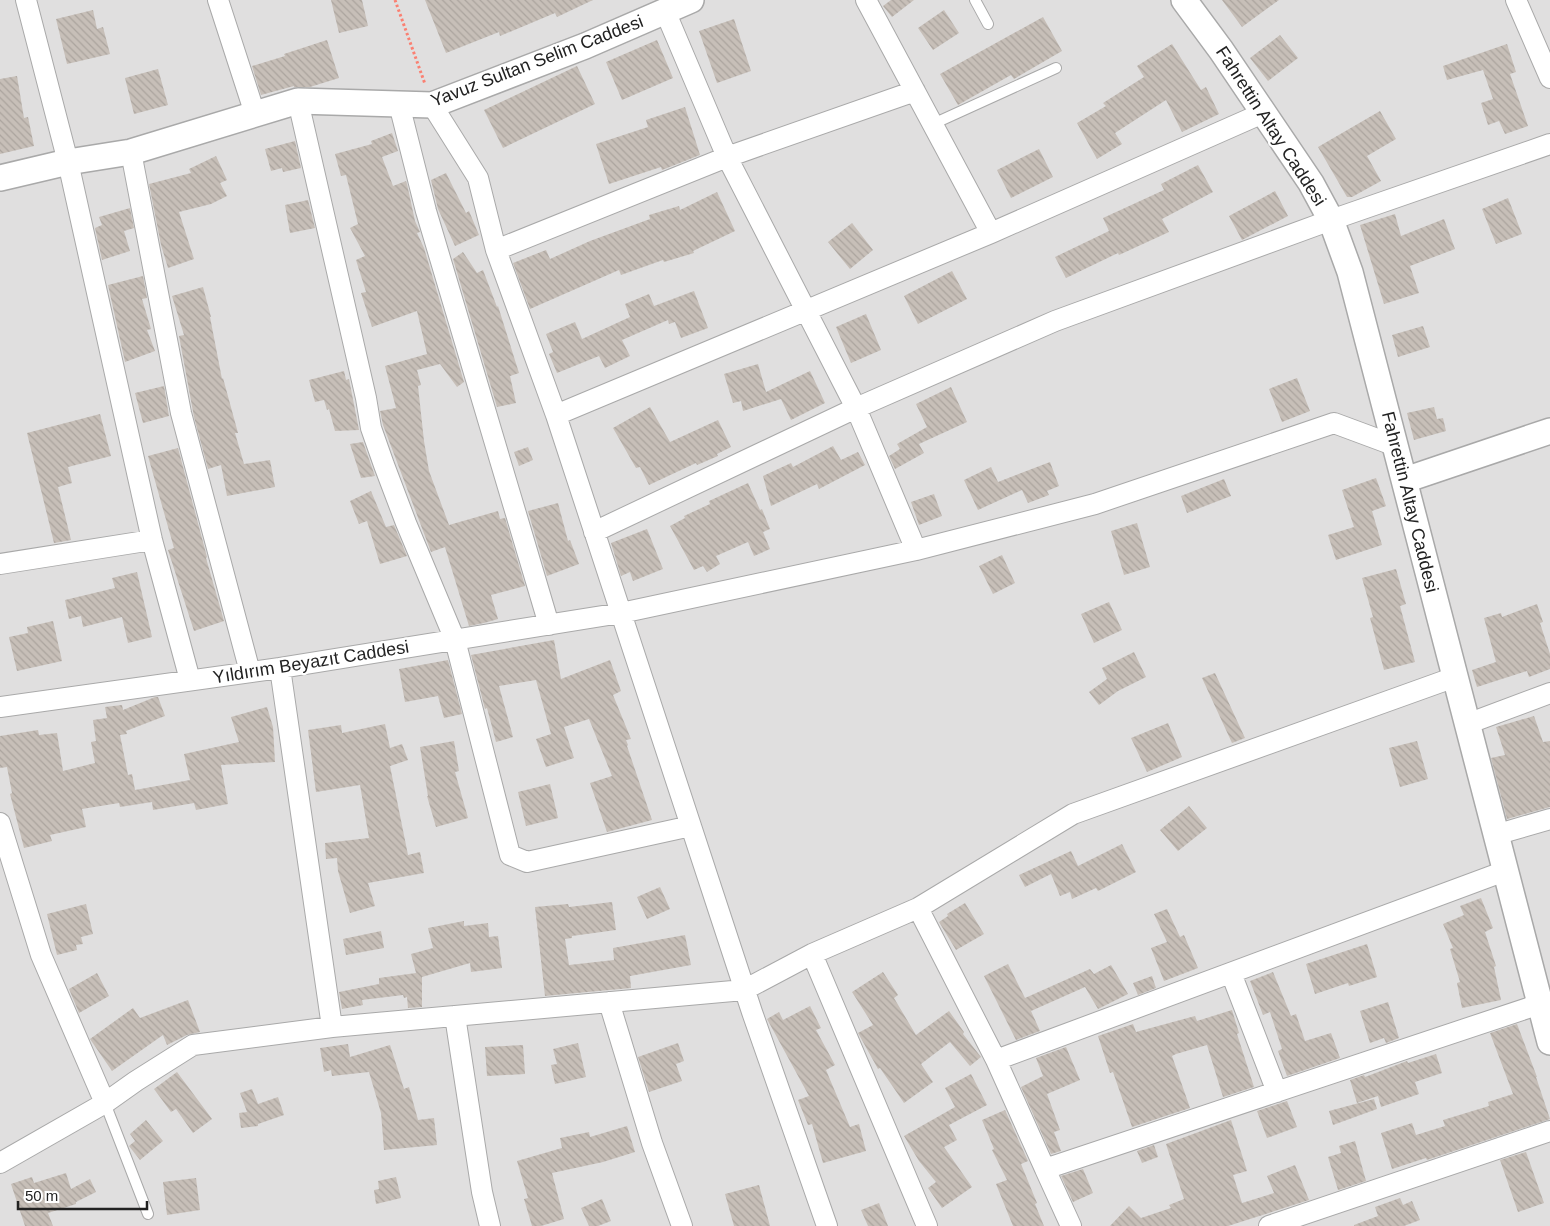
<svg xmlns="http://www.w3.org/2000/svg" width="1550" height="1226" font-family="Helvetica,sans-serif">
  <defs>
    <pattern id="building-back-hatch" width="6" height="6" patternUnits="userSpaceOnUse" patternTransform="scale(1.25)"><rect width="6" height="6" fill="#c7bfb8"/><path d="M-1 5l2 2M0 0l6 6M5-1l2 2" fill="none" stroke="#aba49e"/></pattern>
  </defs>
  <rect width="100%" height="100%" fill="#f2efe9"/>
  <path fill="#e0dfdf" d="M0,0h1550v1226h-1550z"/>
  <path fill="url(#building-back-hatch)" d="M331,0h31l6,26 -29,7z
    M425,0h168l-36,17 -2,-4 -55,23 -1,-4 -53,21z
    M891,0h23l-22,17 -9,-11z
    M1222,0h57l-37,27z
    M93,10l4,19 6,-2 7,27 -43,10 -11,-45z
    M944,10l15,23 -26,17 -15,-22z
    M1043,17l19,34 -48,28 -3,-4 -53,30 -18,-31z
    M734,19l17,52 -34,12 -18,-52z
    M1280,35l18,23 -30,23 -18,-23z
    M327,40l12,38 -29,9h-16v-1l-33,9 -9,-29 33,-10 -1,-2z
    M657,40l16,38 -51,22 -16,-38z
    M1172,44l29,46 5,-3 13,27 -37,18 -16,-32 -51,33 7,11 -25,15 -20,-36 29,-17 -3,-3 41,-26 -7,-11z
    M1507,44l9,28 -6,2 18,52 -23,8 -6,-13 -11,4 -7,-22 12,-4 -10,-29 -36,10 -4,-14z
    M577,66l18,38 -92,44 -19,-38z
    M158,69l10,36 -34,9 -9,-36z
    M17,76l7,42 4,-1 6,29 -34,8v-75z
    M685,107l15,48 -38,15 -1,-3 -52,17 -13,-40 52,-17 -2,-7z
    M1380,111l16,28 -29,17 14,25 -29,16h-5l-29,-50z
    M392,133l6,18 -16,6 11,29 13,-5 1,3 8,37 5,11 -3,1 7,15 40,134 -7,5 -17,-23 -23,6 4,15 -3,1 6,55 5,30 20,54 49,-14 2,8 5,-1 20,68 -34,9 7,24 -14,4 -15,3 -24,-79 -14,5 -48,-127 -3,-14 16,-3 -11,-42 42,-12 -10,-43 -45,16 -11,-34 5,-1 -10,-32 9,-4 -15,-28 8,-4 -12,-49 -5,1 -6,-22 37,-10 -1,-3z
    M295,141l6,27 -18,4 -1,-4 -11,3 -6,-22z
    M1039,149l14,28 -42,21 -14,-28z
    M216,156l11,24 -7,3 7,13 -16,8 -32,8 15,47 -26,9 -7,-23 -12,-61 42,-11 -2,-4z
    M1198,165l15,27 -51,27 7,13 -50,23 -1,-2 -52,25 -11,-21 54,-26 -6,-13 61,-28 -3,-6z
    M446,173l20,40 3,-2 10,24 -24,11 -17,-37 -7,-29z
    M1275,191l13,25 -46,24 -13,-24z
    M717,192l18,39 -42,20 1,2 -30,9 -1,-2 -42,15 -2,-5 -89,39 -17,-46 33,-13 4,9 40,-18 60,-22 -1,-4 30,-9 1,4z
    M1508,198l14,36 -26,10 -14,-35z
    M308,200l7,28 -25,5 -5,-28z
    M130,208l4,20 -10,3 6,20 -28,9 -7,-32 7,-3 -3,-8z
    M1395,214l6,22 43,-17 11,30 -45,17 9,27 -35,11 -24,-79z
    M852,223l21,27 -23,19 -22,-27z
    M463,252l14,21 6,-3 14,37 1,-1 21,67 -9,3 6,27 -19,4 -44,-148z
    M952,271l15,28 -49,25 -14,-28z
    M143,276l4,22 -5,1 9,30 -4,1 8,21 -30,11 -17,-77z
    M203,287l8,30h-1l12,62 1,-1 15,55h-3l9,31 26,-4 5,27 -48,9 -6,-31 -13,4 -14,-52 -15,-81 5,-1 -12,-39z
    M694,291l14,37 -27,10 -6,-16 -6,2 -1,-4 -46,20 8,16 -25,12 -6,-12 -42,17 -8,-19 4,-2 -7,-18 29,-12 7,17 48,-22 -5,-13 24,-10 5,12z
    M866,314l15,36 -30,13 -15,-36z
    M1423,326l7,21 -32,10 -6,-22z
    M758,364l8,28 44,-21 15,32 -34,17 -10,-21 -38,12 -2,-10 -8,2 -9,-29z
    M344,371l2,9 3,-1 10,51 -24,1 -6,-22 -2,1 -3,-10 -9,2 -6,-22z
    M1297,378l13,33 -28,11 -13,-33z
    M164,386l5,30 -26,7 -8,-30z
    M951,387l16,35 -48,22 5,9 -29,16 -6,-13 11,-7 -3,-5 30,-17 -11,-23z
    M650,407l20,35 48,-22 13,27 -14,7 1,2 -21,9 -1,-2 -47,22 -9,-18 -4,1 -23,-40z
    M1434,407l3,12 6,-1 3,13 -32,9 -7,-27z
    M100,414l11,42 -43,11 4,16 -14,4 13,53 -17,3 -27,-110z
    M363,442l12,34 -14,2 -11,-34z
    M833,446l8,14 17,-8 7,13 -46,24 -2,-5 -46,22 -8,-30 28,-13 2,4z
    M528,447l5,13 -14,6 -5,-14z
    M178,448l29,109 -1,1 18,63 -30,10 -26,-81 6,-2 -26,-92z
    M1050,462l9,24 -12,5 2,4 -21,8 -6,-13 -44,20 -14,-30 27,-13 7,15z
    M1376,478l10,28 -14,5 10,34 -46,15 -8,-25 26,-8 -12,-37z
    M1224,479l7,17 -44,17 -6,-17z
    M748,483l12,27 2,-1 8,20 -7,3 7,17 -16,7 -6,-14 -32,14 4,8 -13,8 -4,-6 -9,4 -24,-44 15,-8 -1,-2 26,-12 -1,-3z
    M371,491l15,36 8,-2 13,31 -27,8 -13,-43 -8,3 -9,-23z
    M934,494l8,22 -23,9 -8,-23z
    M558,503l10,38 2,-1 9,24 -32,12 -19,-65z
    M1137,523l13,44 -26,8 -13,-44z
    M647,529l16,40 -30,12 -3,-9 -9,4 -10,-33z
    M1002,555l13,28 -22,11 -14,-28z
    M1396,569l10,35 -6,2 15,56 -31,8 -14,-52 3,-1 -11,-39z
    M137,572l15,65 -24,6 -6,-26 -39,10 -2,-11 -12,3 -4,-19 50,-12 -3,-10z
    M1109,602l13,28 -28,13 -13,-29z
    M1537,604l6,18 -3,1 10,31v15l-21,8 -2,-6 -50,16 -5,-17 24,-8 -12,-44 17,-5 1,4z
    M53,621l9,40 -45,10 -8,-34 19,-4 -1,-6z
    M554,640l7,39 49,-19 11,31 -8,4 18,44 -5,1 2,5 -1,1 25,74 -45,12 -17,-49 22,-7 -23,-57 -25,8 10,31 -28,9 -10,-28 15,-5 -15,-54 -37,6 14,51 -17,5 -9,-34 -2,1 -14,-54z
    M1134,652l12,25 -28,14 -19,14 -10,-13 18,-13 -5,-11z
    M448,660l14,54 -18,4 -6,-22 -33,6 -6,-33z
    M1215,673l30,65 -13,5 -30,-65z
    M155,697h3l7,19 -39,15 1,3 -7,1 8,40 4,-1 3,16 55,-10 -6,-26 55,-12 -8,-25 36,-10 6,20 2,35 -54,3 7,39 -32,6 -2,-7 -41,7 -1,-8 -32,5 -1,-4 -37,6 4,18 -36,8 2,6 -28,7 -14,-54 2,-1 -5,-26 -7,1v-32l38,-6 1,5 18,-2 6,38 32,-8 -4,-21 5,-1 -3,-21 14,-2 -2,-11 17,-2 1,5z
    M1534,716l9,26 7,-1v66l-43,12 -16,-61 14,-3 -9,-28z
    M1168,723l14,34 -35,15 -16,-34z
    M385,724l5,24 12,-4 6,16 -18,6 18,89 12,-3 4,21 -56,10 7,23 -25,7 -12,-42 -1,-13 -11,1 -1,-16 44,-5 -9,-53 -44,7 -8,-62 33,-5 1,8z
    M454,741l5,30 -4,1 13,46 -32,9 -9,-31h1l-8,-49z
    M1417,741l11,38 -28,8 -11,-39z
    M550,784l8,34 -32,8 -8,-34z
    M1189,806l18,22 -29,23 -18,-21z
    M1122,844l14,28 -38,19 -2,-3 -24,11 -2,-7 -10,4 -9,-22 -26,13 -6,-12 52,-24 7,15z
    M660,887l10,22 -23,10 -10,-22z
    M1481,898l12,30 -8,4 11,34 -2,1 7,33 -39,8 -5,-25 3,-1 -10,-33 3,-1 -10,-24 21,-9 -4,-9z
    M612,902l4,28 -44,6v2l-7,1 4,26 45,-5 -1,-12 72,-13 6,30 -61,11 1,12 -86,8 -10,-89 33,-3 1,3z
    M965,903l19,31 -28,16 -17,-28 9,-6 -1,-2z
    M86,904l7,30 -12,3 2,7 -7,1 1,5 -20,5 -10,-41z
    M1167,909l13,28 4,-2 14,33 -34,13 -13,-33 16,-6 -13,-28z
    M464,921v5l24,-3 1,14 9,-1 4,32 -31,4 -1,-9 -48,14v30l-14,1 -1,-11 -3,1 -1,-3 -41,5 1,5 -21,4 -3,-17 40,-8v-6l37,-5 -5,-19 22,-6 -5,-20z
    M381,931l3,17 -38,7 -3,-16z
    M1367,944l10,33 -28,9 -1,-3 -33,11 -9,-30z
    M1008,964l17,34 65,-29 4,5 17,-9 17,29 -30,15 -13,-22 -54,24 9,20 -24,9 -32,-64z
    M883,972l15,23 -4,3 22,37 33,-24 15,21 -1,2 18,23 -11,9 -20,-24 -29,22 12,18 -29,21 -24,-35 -2,1 -20,-36 15,-8 -21,-33z
    M1273,972l18,44 5,-2 9,27 26,-8 9,25 -53,18 -9,-25 4,-2 -12,-37 -7,3 -13,-34z
    M97,973l12,23 -30,17 -10,-24z
    M1152,976l4,12 -18,7 -5,-12z
    M188,1000l12,32 -13,3 -20,10 -4,-10 -51,36 -22,-32 43,-31 7,10z
    M1388,1002l11,36 -13,5 -2,-5 -14,5 -10,-32z
    M810,1006l11,22 -5,2 19,35 -9,5 24,57 9,-3 7,27 -43,12 -11,-39 -4,1 -10,-25 11,-4 -42,-77 12,-7 4,8z
    M1232,1010l7,23 -2,1 17,53 -31,10 -16,-52 -31,9 -4,2 18,52 -58,19 -19,-55 -3,1 -12,-37 35,-12 3,8 59,-16 2,5z
    M1517,1024l20,53h-1l14,42 -123,41 -1,-2 -34,11 -11,-36 31,-10 4,12 29,-9 -2,-6 46,-14 -1,-4 25,-8 -23,-61z
    M578,1043l8,34 -31,7 -4,-19 6,-1 -4,-15z
    M678,1043l6,18 -8,3 6,17 -33,11 -11,-35z
    M348,1044l2,13 40,-12 14,44 5,-2 9,33 16,-2 3,27 -53,5 -3,-37 -12,-41 -37,4 -1,-6 -7,2 -4,-24z
    M523,1045l2,29 -38,2 -2,-29z
    M1066,1047l14,33 -33,14 13,36 -6,2 7,19 -10,3 -30,-67 22,-11 -7,-18z
    M1436,1054l6,19 -27,9 4,12 -38,13 -3,-11 -21,7 -7,-23 14,-5 1,2 42,-16 1,2z
    M177,1072l35,47 -19,14 -17,-24 -5,3 -17,-23z
    M971,1074l16,31 -38,20 8,15 -13,7 28,40 -30,21 -14,-20 8,-6 -17,-21 -15,-25 51,-29 -10,-19z
    M252,1089l6,15 20,-7 6,18 -26,9v2l-17,2 -2,-15 8,-1 -7,-19z
    M1374,1099l3,10 -44,16 -4,-14z
    M1287,1101l10,26 -30,11 -10,-27z
    M1005,1110l23,51 -7,3 16,39 -2,1 9,22h-31l-17,-42 11,-4 -15,-30 2,-1 -12,-29z
    M146,1120l17,21 -23,19 -11,-14 6,-5 -5,-7z
    M1231,1120l16,51 -14,4 9,28 32,-10 -7,-17 28,-11 14,35 -81,26h-118l19,-20 12,12 30,-10 -2,-3 15,-6 -18,-55z
    M627,1126l8,26 -32,10 -51,11 12,46 -23,7h-9l-8,-27 4,-1 -11,-37 45,-13 -2,-10 29,-6 1,5z
    M1355,1141l11,40 -28,9 -10,-33 13,-4 -2,-7z
    M1154,1145l4,12 -16,6 -5,-12z
    M1526,1152l18,51 -26,9 -18,-52z
    M1083,1169l10,24 -20,9 -12,-26z
    M66,1173l5,16 19,-10 6,13 -20,10v2l-28,9 5,13h-28l-14,-42 21,-7 2,6z
    M396,1177l5,21 -25,6 -2,-14 5,-1 -1,-8z
    M196,1178l4,32 -33,5 -4,-33z
    M759,1185l11,41h-36l-9,-32z
    M1400,1198l3,7 9,-4 8,19 -16,6h-50v-1l24,-9 -3,-9z
    M602,1199l9,22 -13,5h-9l-8,-18z
    M879,1203l9,23h-20l-7,-16z"/>
  <g fill="none" stroke-linecap="round" stroke-linejoin="round">
    <defs>
      <path id="service" d="M975,0l13,24
        M933,124l123,-56
        M105,1103l43,111"/>
      <path id="minor" d="M26,0l42,162 84,378 38,140
        M218,0l37,114
        M866,0l125,233
        M1516,0l34,78
        M665,11l62,146 129,251 60,142
        M298,101l68,297 5,30 13,37 22,58 49,117 55,215 17,7 164,-36
        M399,104l27,107 123,414
        M432,105l46,73 18,72 60,165 196,597 75,214
        M131,152l50,261 69,259
        M496,250l231,-93 188,-66
        M556,415l435,-182 272,-120
        M594,532l262,-124 199,-87 276,-101 219,-76
        M0,564l152,-24
        M280,668l52,359
        M0,707l280,-39 341,-55 295,-63 179,-46 239,-81 62,23
        M1467,724l83,-31
        M0,823l41,132 64,148
        M1495,835l55,-16
        M918,908l78,152 49,109
        M812,954l115,272
        M1231,973l46,119
        M609,1002l43,141 30,83
        M455,1016l27,176 8,34
        M996,1060l509,-189
        M0,1163l105,-60 31,-22 57,-36 139,-18 412,-37 68,-36 106,-46 155,-94 382,-137
        M1071,1226l-26,-57 495,-165
        M1269,1226l281,-95"/>
      <path id="tertiary" d="M1184,0l37,50 90,133 20,37 19,52 200,770
        M0,178l68,-16 63,-10 167,-51 134,4 153,-59 106,-46
        M1405,480l145,-49"/>
    </defs>
    <use href="#service" stroke="#a9a9a9" stroke-width="12"/>
    <use href="#minor" stroke="#a9a9a9" stroke-width="22"/>
    <use href="#tertiary" stroke="#a9a9a9" stroke-width="28"/>
    <path stroke="#fa8072" stroke-width="3" stroke-dasharray="2.5 2.5" stroke-linecap="butt" d="M395,0l30,84"/>
    <use href="#service" stroke="#fff" stroke-width="10"/>
    <use href="#minor" stroke="#fff" stroke-width="20"/>
    <use href="#tertiary" stroke="#fff" stroke-width="25"/>
  </g>
  <g text-anchor="middle" dominant-baseline="central" stroke-width="4.5" stroke-linejoin="round" paint-order="stroke">
    <g font-size="18" fill="#222" stroke="#fff">
      <text transform="translate(537 61) rotate(-21)">Yavuz Sultan Selim Caddesi</text>
      <text transform="translate(1271 126) rotate(57)">Fahrettin Altay Caddesi</text>
      <text transform="translate(1410 502) rotate(76)">Fahrettin Altay Caddesi</text>
      <text transform="translate(311 662) rotate(-9)">Yıldırım Beyazıt Caddesi</text>
    </g>
  </g>
  <path d="M18 1201v8h129v-8" fill="none" stroke="#222222" stroke-width="2.5"/>
  <text x="25" y="1201" font-size="15" fill="#222222" stroke="#ffffff" stroke-width="4" paint-order="stroke">50 m</text>
</svg>
